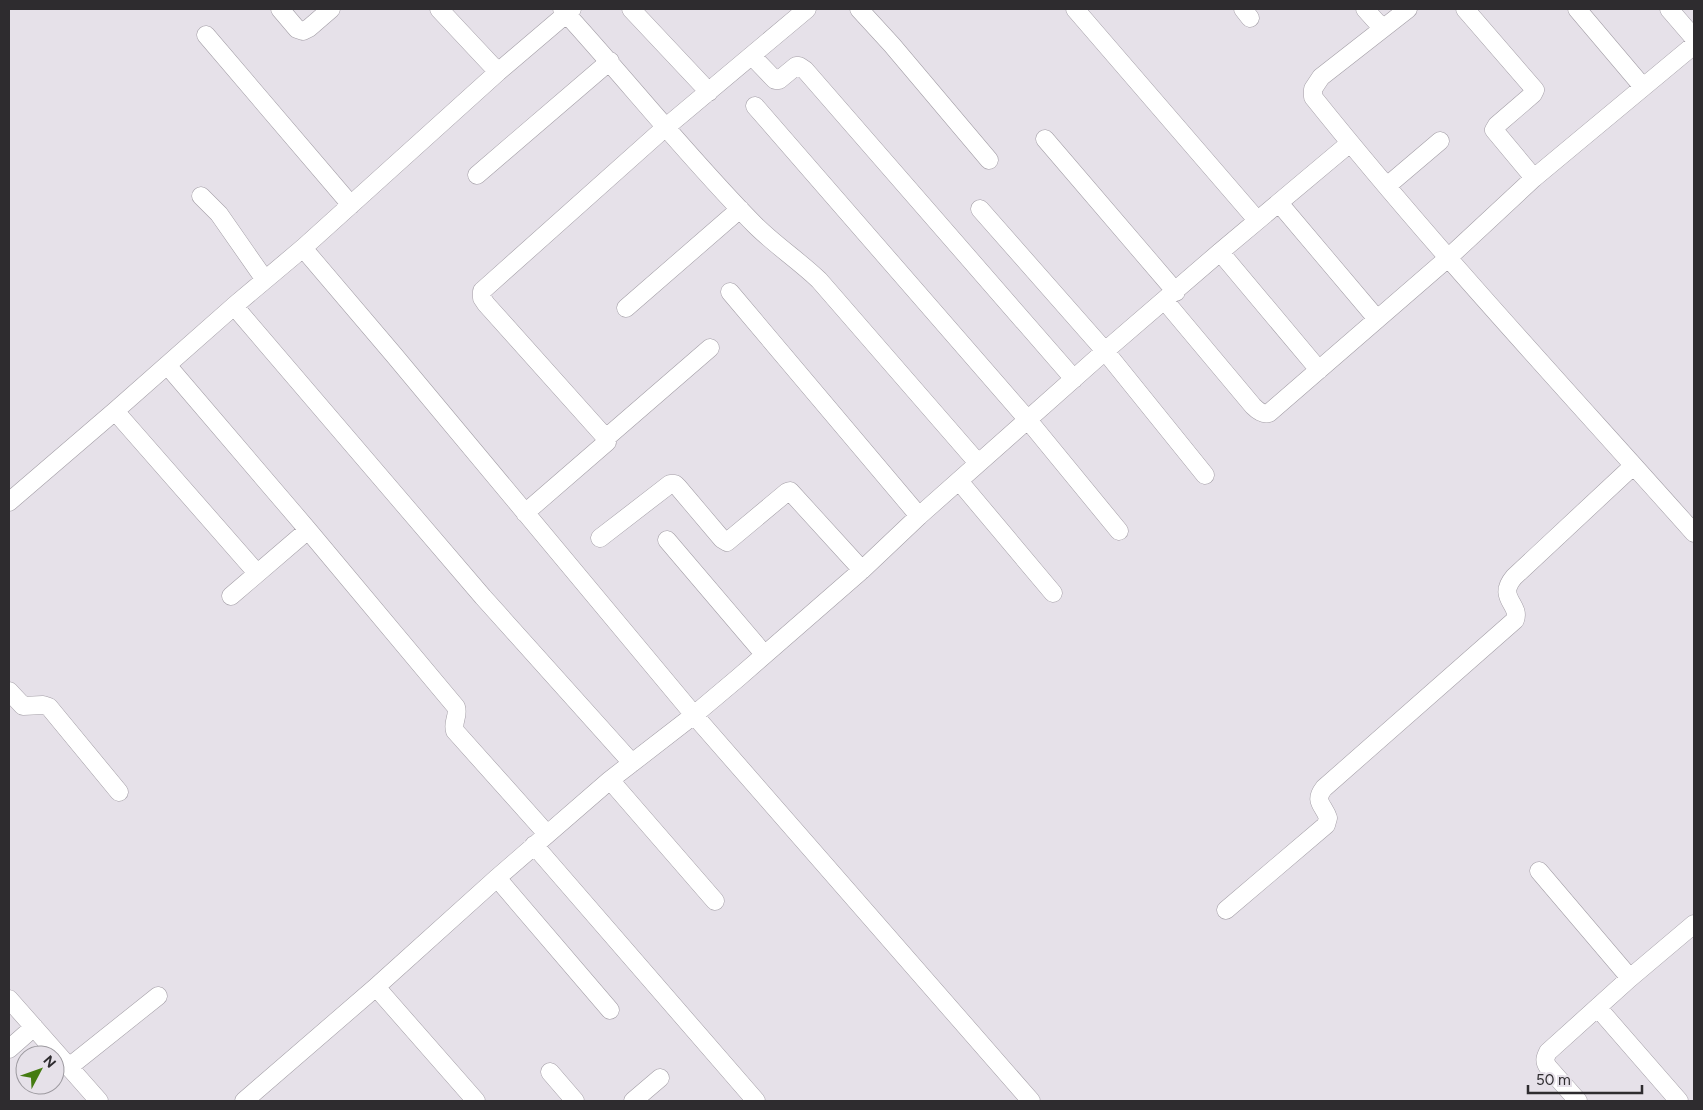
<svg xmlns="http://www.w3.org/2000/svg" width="1703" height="1110" font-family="Figtree,sans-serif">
  <rect width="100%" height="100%" fill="#e6e1e9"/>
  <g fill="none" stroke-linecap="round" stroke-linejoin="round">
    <defs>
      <path id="minor" d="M280,9l17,20 6,2 6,-3 22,-19
        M439,9l59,63
        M562,9c65,71 125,147 193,216 20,20 43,35 64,55l159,183
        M631,9l78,83
        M859,9l33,36 97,115
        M1075,9l182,211
        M1243,9l7,9
        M1365,9l17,19
        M1408,9l-87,68 -8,12v8c121,151 253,292 381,436
        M1465,9l70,81 -2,4 -36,31 -3,5 40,48
        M1577,9l66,78
        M1669,9l25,29
        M206,35l145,170
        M752,56l23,24h4l17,-14h3l6,4 269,309
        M755,106l273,314 91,111
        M1045,139l131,153
        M477,175l133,-114
        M1387,186l53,-45
        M201,196l18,18 46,66
        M1279,203l98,116
        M980,209l125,142 100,124
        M303,248l91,107 300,360 337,386
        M1220,252l99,118
        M730,292l189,224
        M1165,301l88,105c4,4 10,9 16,7l179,-155 86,-80 160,-133
        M234,306l249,291 149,166
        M626,308l114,-99
        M167,365l141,165 148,177c3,9 -4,15 -1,24l92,103
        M115,411l142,162
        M606,438l104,-90
        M959,481l94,112
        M9,502l106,-91 119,-105 69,-58 195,-176 74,-63
        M525,513l82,-71 -1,-4 -120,-134 -4,-6v-7l177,-158 148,-124
        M600,538l70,-54h5l3,3 44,52 5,3 60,-50 3,-1 72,79
        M667,540l97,114
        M231,596l77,-66
        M9,691l14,15 20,-1 6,2 70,85
        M610,780l105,121
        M534,845l222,256
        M1539,871l91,107
        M497,878l113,132
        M1226,910l100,-85 2,-7c-4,-13 -15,-16 -4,-30l191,-168c6,-16 -19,-22 -1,-43l119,-111
        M376,987l100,114
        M9,999l90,102
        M1598,1008l81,93
        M9,1049l25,-22
        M69,1067l89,-71
        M550,1072l25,29
        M244,1101l132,-114 121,-109 113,-98 84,-65 44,-37 124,-108 57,-54 186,-165 115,-99 130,-109
        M633,1101l27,-23
        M1578,1101l-30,-34c-4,-6 -3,-9 0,-15l82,-74 64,-54"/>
    </defs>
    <use href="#minor" stroke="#a39ea6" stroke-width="19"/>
    <use href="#minor" stroke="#fff" stroke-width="18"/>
  </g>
  <rect width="1703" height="1110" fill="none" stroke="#2e2c2f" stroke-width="20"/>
  <g transform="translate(40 1070) rotate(49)"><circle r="24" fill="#e6e1e9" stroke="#9c999f"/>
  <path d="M0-4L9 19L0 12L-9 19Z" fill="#447b11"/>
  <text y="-8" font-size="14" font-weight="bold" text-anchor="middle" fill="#2e2c2f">N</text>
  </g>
  <path d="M1528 1085v8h114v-8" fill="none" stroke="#2e2c2f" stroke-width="2.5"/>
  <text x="1536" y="1085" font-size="15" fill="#2e2c2f" stroke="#e6e1e9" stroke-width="4" paint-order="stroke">50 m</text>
</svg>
